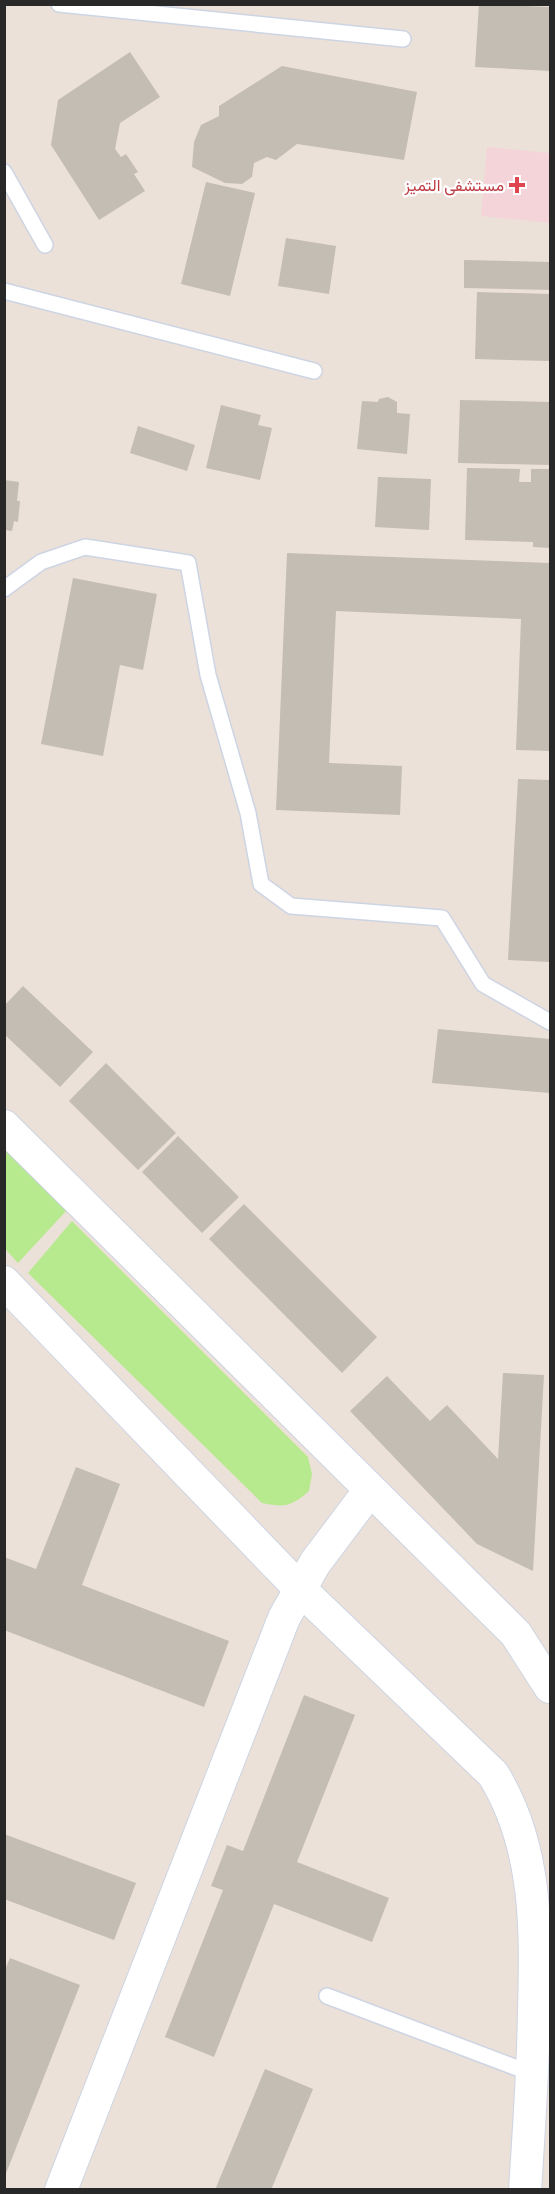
<svg xmlns="http://www.w3.org/2000/svg" width="555" height="2194" font-family="'Golos Text',Vazirmatn,sans-serif">
  <rect width="100%" height="100%" fill="#ece1d8"/>
  <path fill="#f4d4d9" d="M487,147l63,6v70l-69,-7z"/>
  <path fill="#b7e98e" d="M5,1145l62,65 -49,53 -13,-14z
    M72,1221l236,236 4,17 -3,17c-17,15 -24,17 -47,12l-234,-230z"/>
  <path fill="#c3bdb4" d="M479,4l71,3v64l-75,-4z
    M130,52l30,45 -40,26 -5,26 6,8 5,-3 12,18 -4,2 11,17 -46,29 -48,-75 7,-45z
    M282,66l135,26 -13,68 -107,-16 -21,16 -9,-3 -13,6 -2,14 -10,7 -17,-1 -33,-16 2,-25 7,-17 18,-9v-10z
    M206,182l49,11 -25,103 -49,-12z
    M286,238l50,8 -7,48 -51,-8z
    M464,260l86,2v28l-86,-2z
    M477,292l73,2v67l-75,-2z
    M388,397l9,5v11l13,1 -3,40 -50,-5 5,-48 16,1 1,-3z
    M460,400l90,2v63l-92,-2z
    M221,405l40,10 -3,10 14,3 -12,52 -54,-12z
    M138,426l57,19 -8,26 -57,-18z
    M467,468l53,1 -1,13h12v-13h19v79l-17,-1v-5l-68,-2z
    M378,477l53,2 -2,51 -54,-3z
    M4,480l15,2 -2,19h3l-2,21 -4,-1 -2,10 -8,-1z
    M287,553l263,10v188l-34,-1 5,-131 -185,-8 -7,152 73,3 -2,49 -124,-5z
    M73,578l84,16 -14,76 -23,-5 -17,91 -62,-12z
    M518,779l32,1v182l-42,-2z
    M23,986l70,66 -33,35 -56,-53v-28z
    M438,1029l112,10v54l-118,-10z
    M106,1063l70,70 -38,37 -69,-69z
    M178,1136l61,61 -37,36 -60,-61z
    M244,1204l133,133 -35,36 -133,-134z
    M503,1373l41,2 -11,196 -56,-27 -127,-133 37,-35 43,45 17,-16 51,54z
    M76,1467l44,17 -38,101 147,56 -25,66 -200,-77v-73l32,12z
    M304,1695l51,20 -58,147 92,36 -17,44 -98,-38 -60,153 -49,-20 58,-147 -12,-4 16,-41 16,6z
    M4,1834l132,49 -22,57 -110,-41z
    M10,1958l70,27 -75,191 -1,-204z
    M265,2069l48,20 -42,101h-56z"/>
  <g fill="none" stroke-linecap="round" stroke-linejoin="round">
    <defs>
      <path id="lane" d="M59,4l344,35
        M4,172l41,73
        M4,291l310,80
        M4,589l37,-27 44,-15 103,16 20,112 40,138 13,71 30,22 151,12 41,66 67,38
        M327,1996l206,78"/>
      <path id="street" d="M4,1126l512,508 34,53
        M4,1282l295,306 194,186c45,73 43,155 41,238 -1,60 -5,118 -9,178
        M61,2190l223,-572 31,-55 55,-73"/>
    </defs>
    <use href="#lane" stroke="#cdd4e3" stroke-width="18"/>
    <use href="#street" stroke="#cdd4e3" stroke-width="34"/>
    <use href="#lane" stroke="#fff" stroke-width="15"/>
    <use href="#street" stroke="#fff" stroke-width="32"/>
  </g>
  <path fill="#e0444e" stroke="#fff" stroke-width="2" d="M514 176h6v6h6v6h-6v6h-6v-6h-6v-6h6z"/>
  <g text-anchor="middle" dominant-baseline="central" stroke-width="4.5" stroke-linejoin="round" paint-order="stroke">
    <g font-size="16" fill="#be3a42" stroke="#fff" text-anchor="end">
      <text x="504" y="185">مستشفى التميز</text>
    </g>
  </g>
  <rect width="555" height="2194" fill="none" stroke="#282828" stroke-width="12"/>
</svg>
